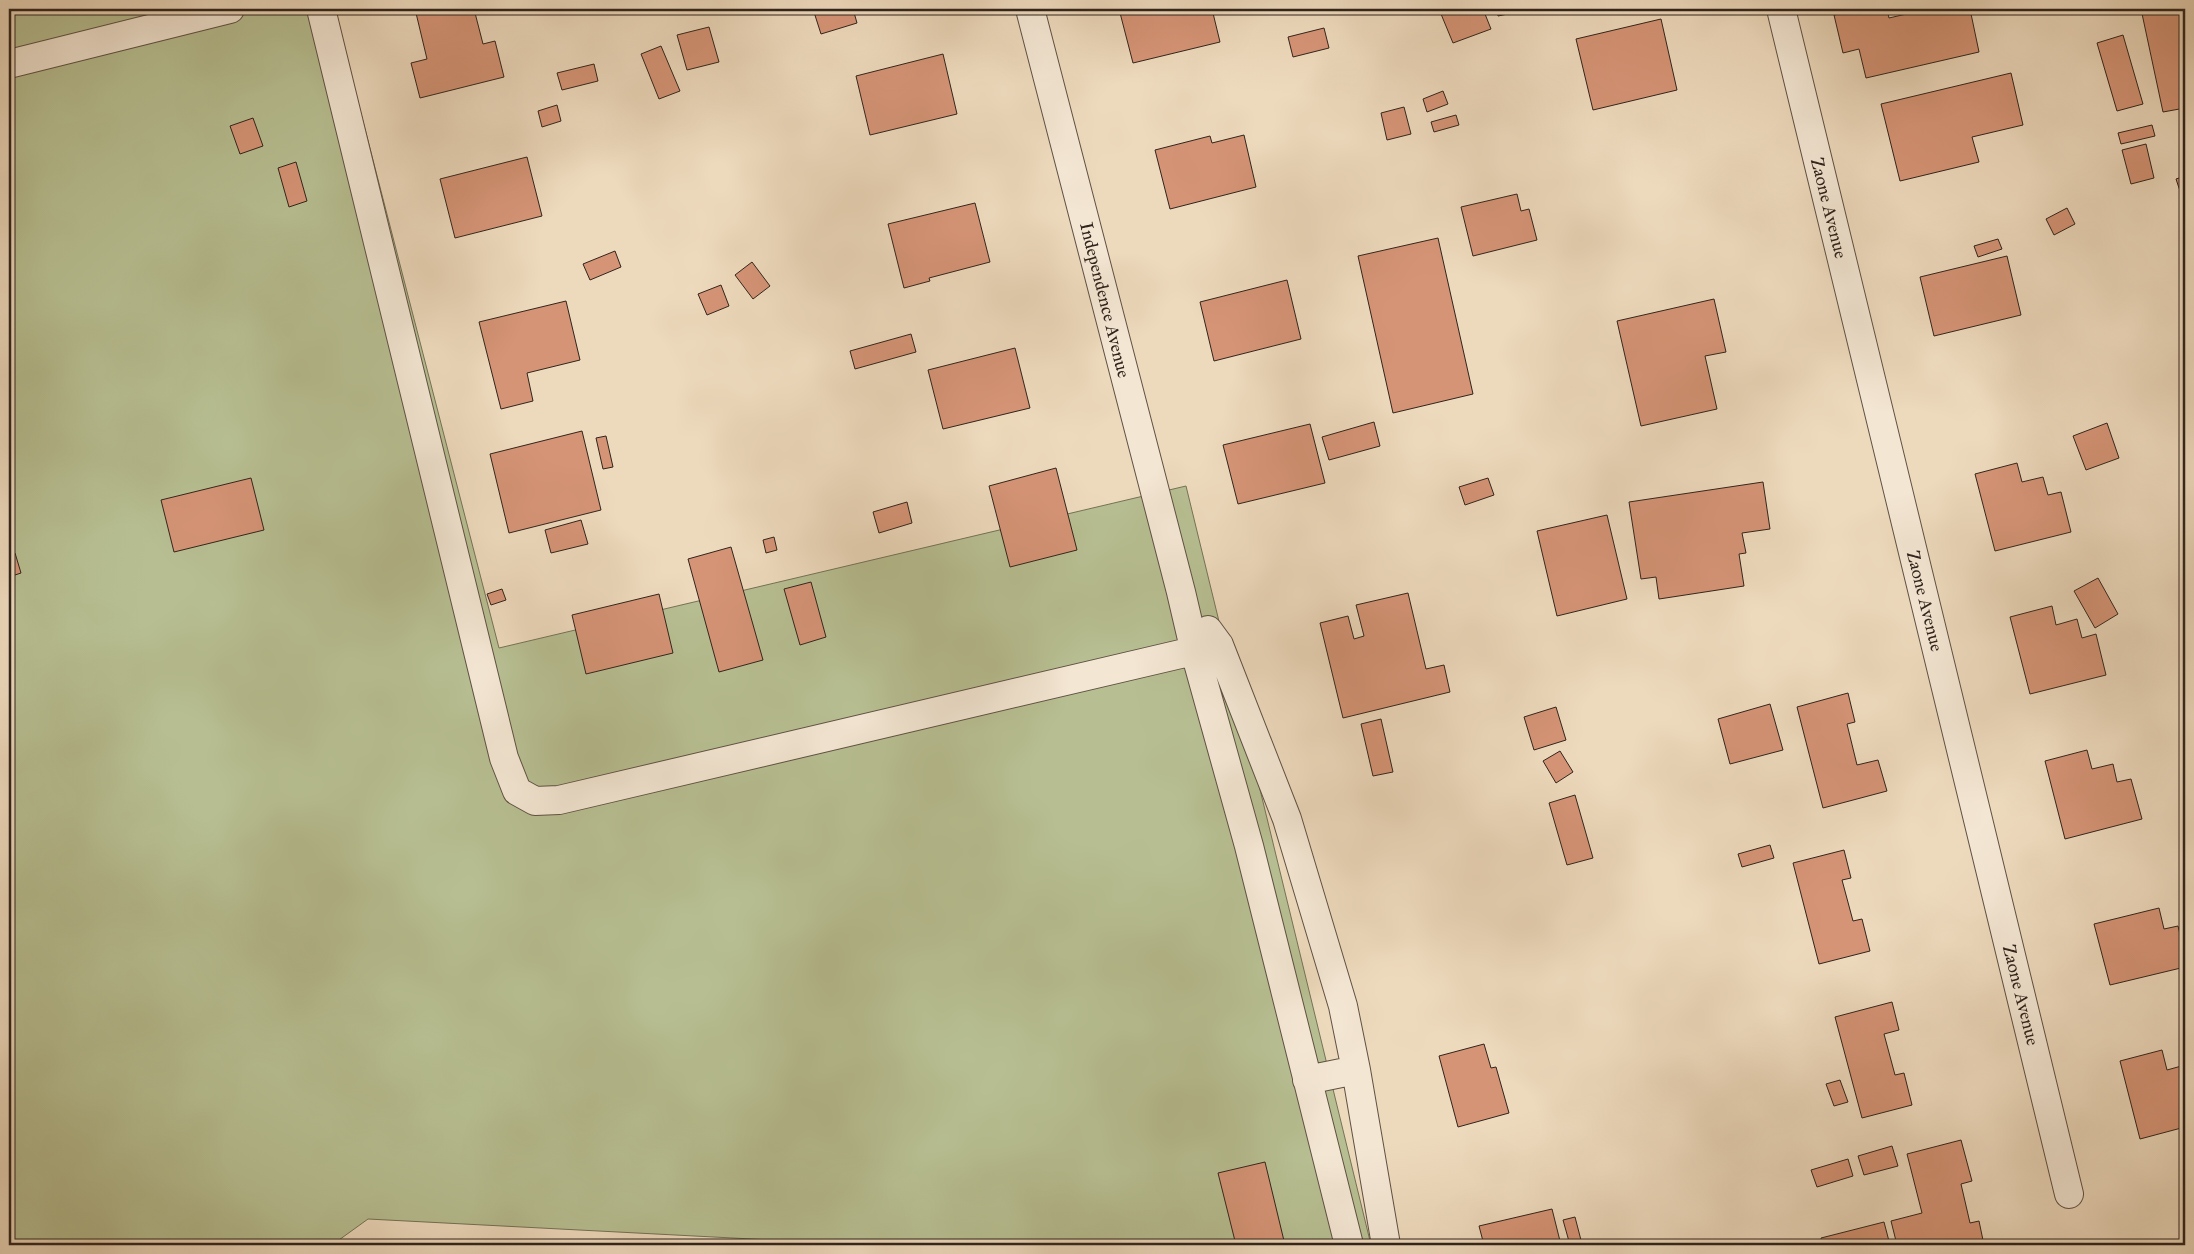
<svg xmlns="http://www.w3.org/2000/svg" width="2194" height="1254" font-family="'IM FELL Great Primer',serif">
  <rect width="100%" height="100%" fill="#edd9bc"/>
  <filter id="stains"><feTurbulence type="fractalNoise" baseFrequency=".004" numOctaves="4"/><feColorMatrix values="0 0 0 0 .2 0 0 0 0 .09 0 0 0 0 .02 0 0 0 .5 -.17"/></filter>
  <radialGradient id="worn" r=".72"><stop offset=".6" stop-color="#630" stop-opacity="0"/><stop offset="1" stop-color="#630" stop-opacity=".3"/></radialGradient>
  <path fill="#b7bf92" stroke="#747257" d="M9,9h325l165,639 687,-162 185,759h-504l-499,-26 -36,26h-323z"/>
  <path fill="#d59476" stroke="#30241c" d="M433,9h41l9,35 12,-3 9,36 -84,21 -9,-35 16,-4 -11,-46z
    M669,9h20l-18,5z
    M813,9h40l4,14 -36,11z
    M1119,9h93l8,33 -87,21z
    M1456,9h27l8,20 -38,14 -12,-29z
    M1497,9h35l-34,7z
    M1862,9h25l2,9 39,-9h42l9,43 -113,26 -7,-29 -16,4 -9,-38z
    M2141,9h44v99l-22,4z
    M1661,19l16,71 -84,20 -17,-71z
    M709,27l10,35 -32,8 -10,-35z
    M1324,28l5,20 -36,9 -5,-20z
    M2123,35l20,69 -26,7 -20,-68z
    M661,46l19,45 -21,8 -18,-45z
    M943,54l14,60 -87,21 -14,-59z
    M594,64l4,17 -36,9 -5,-17z
    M2011,73l12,52 -51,12 7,25 -79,19 -19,-77z
    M1443,91l5,13 -21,8 -4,-13z
    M557,105l4,16 -19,6 -4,-16z
    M1404,107l7,27 -24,6 -6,-27z
    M1456,115l3,10 -25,7 -3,-10z
    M253,118l10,28 -23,8 -10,-28z
    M2152,125l3,11 -34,8 -3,-11z
    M1244,135l12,52 -86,22 -15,-59 55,-14 2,7z
    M2146,144l8,34 -23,6 -9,-34z
    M527,157l15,59 -87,22 -15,-59z
    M296,162l11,39 -18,6 -11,-39z
    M2185,176v20l-3,1 -6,-18z
    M1517,194l4,17 8,-2 8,31 -64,16 -12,-49z
    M975,203l15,59 -61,16 1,3 -26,7 -16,-64z
    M2067,208l8,16 -21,11 -8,-16z
    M1438,238l35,156 -80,19 -35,-157z
    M1998,239l4,10 -24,8 -4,-11z
    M615,251l6,16 -31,13 -7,-16z
    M2007,256l14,59 -87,21 -14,-59z
    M752,262l18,24 -17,13 -18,-24z
    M1287,280l14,59 -87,22 -14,-59z
    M721,285l8,21 -22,9 -9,-21z
    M1714,299l12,53 -21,4 12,53 -76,17 -24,-105z
    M566,301l14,59 -53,13 6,28 -32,8 -22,-87z
    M911,334l5,18 -61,17 -5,-18z
    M1015,348l15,60 -87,21 -15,-59z
    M1374,422l6,24 -51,14 -7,-23z
    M2107,423l12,35 -33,12 -13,-34z
    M1310,424l15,59 -87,21 -15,-59z
    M582,431l19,79 -92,23 -19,-79z
    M606,436l7,31 -10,2 -7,-31z
    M2017,463l5,19 21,-5 5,18 13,-3 10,40 -76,19 -20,-77z
    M1056,468l21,82 -67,17 -21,-81z
    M251,478l13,52 -90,22 -13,-52z
    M1488,478l6,17 -29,10 -6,-18z
    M1763,482l7,47 -28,4 4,20 -7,1 5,32 -85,13 -3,-22 -15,2 -12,-77z
    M907,502l5,21 -33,10 -6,-21z
    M1607,515l20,84 -70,17 -20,-85z
    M581,520l7,24 -37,9 -6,-23z
    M774,537l3,13 -11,3 -3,-13z
    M731,547l32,113 -44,12 -31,-113z
    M15,553l6,20 -12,4v-22z
    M2098,578l20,36 -23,14 -21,-37z
    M811,582l15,55 -26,8 -16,-56z
    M502,589l4,11 -15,5 -4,-11z
    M1408,593l18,76 18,-4 6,27 -107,26 -23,-95 28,-7 6,23 10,-3 -8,-31z
    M659,594l14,59 -87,21 -14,-59z
    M2052,606l4,19 21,-6 5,19 14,-4 10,41 -76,19 -20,-77z
    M1848,693l7,29 -8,2 10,41 21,-5 9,31 -64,17 -26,-101z
    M1770,704l13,46 -53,14 -12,-45z
    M1556,707l10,33 -32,10 -10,-33z
    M1381,719l12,53 -20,4 -12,-52z
    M2087,750l5,19 21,-5 4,18 14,-3 11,40 -77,20 -20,-78z
    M1560,751l13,21 -17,11 -13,-22z
    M1575,795l18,63 -26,7 -18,-62z
    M1770,845l4,13 -32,9 -4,-13z
    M1844,850l7,28 -9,2 11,41 9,-2 8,32 -51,13 -26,-101z
    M2159,908l5,21 14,-3 7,29v12l-75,18 -16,-61z
    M1892,1002l7,28 -15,4 11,41 9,-2 8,32 -50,13 -27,-101z
    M1484,1044l7,24 5,-1 13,46 -51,14 -19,-71z
    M2162,1050l5,20 18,-5v62l-45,12 -20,-78z
    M1840,1080l8,22 -14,4 -8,-22z
    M1961,1140l11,41 -11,3 9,39 9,-2 5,24h-87l-6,-24 31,-8 -15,-59z
    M1892,1146l6,20 -34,9 -6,-19z
    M1848,1159l5,17 -36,11 -6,-17z
    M1265,1162l20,83h-49l-18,-72z
    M1552,1209l9,36h-77l-5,-19z
    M1575,1217l7,27 -12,1 -7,-25z
    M1884,1222l6,23h-68l-1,-7z"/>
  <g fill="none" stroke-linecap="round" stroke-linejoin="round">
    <defs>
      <path id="minor" d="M321,9l183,749 13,33 18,10 24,-1 660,-155
        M1030,9l151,583 14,60 54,194 100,399
        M1781,9l288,1185
        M9,64l221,-55
        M1208,630l11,15 68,174 56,187 13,64 30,175
        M1307,1080l49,-10"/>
    </defs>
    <use href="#minor" stroke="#5f5144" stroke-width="30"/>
    <use href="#minor" stroke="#f3e6d3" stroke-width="28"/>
  </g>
  <g text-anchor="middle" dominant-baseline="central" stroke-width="4" stroke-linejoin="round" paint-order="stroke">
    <g font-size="18" fill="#30241c" stroke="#f3e6d3">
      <text transform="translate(1829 208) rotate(76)">Zaone Avenue</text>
      <text transform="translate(1105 300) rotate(76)">Independence Avenue</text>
      <text transform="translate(1925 601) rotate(76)">Zaone Avenue</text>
      <text transform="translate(2021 995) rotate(76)">Zaone Avenue</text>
    </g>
  </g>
  <rect width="2194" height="1254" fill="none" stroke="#edd9bc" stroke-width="30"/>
  <rect x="10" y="10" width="2174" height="1234" fill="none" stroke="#30241c" stroke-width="2.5"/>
  <rect x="15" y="15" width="2164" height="1224" fill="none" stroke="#30241c"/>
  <rect width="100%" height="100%" filter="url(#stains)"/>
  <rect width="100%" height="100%" fill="url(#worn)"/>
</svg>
